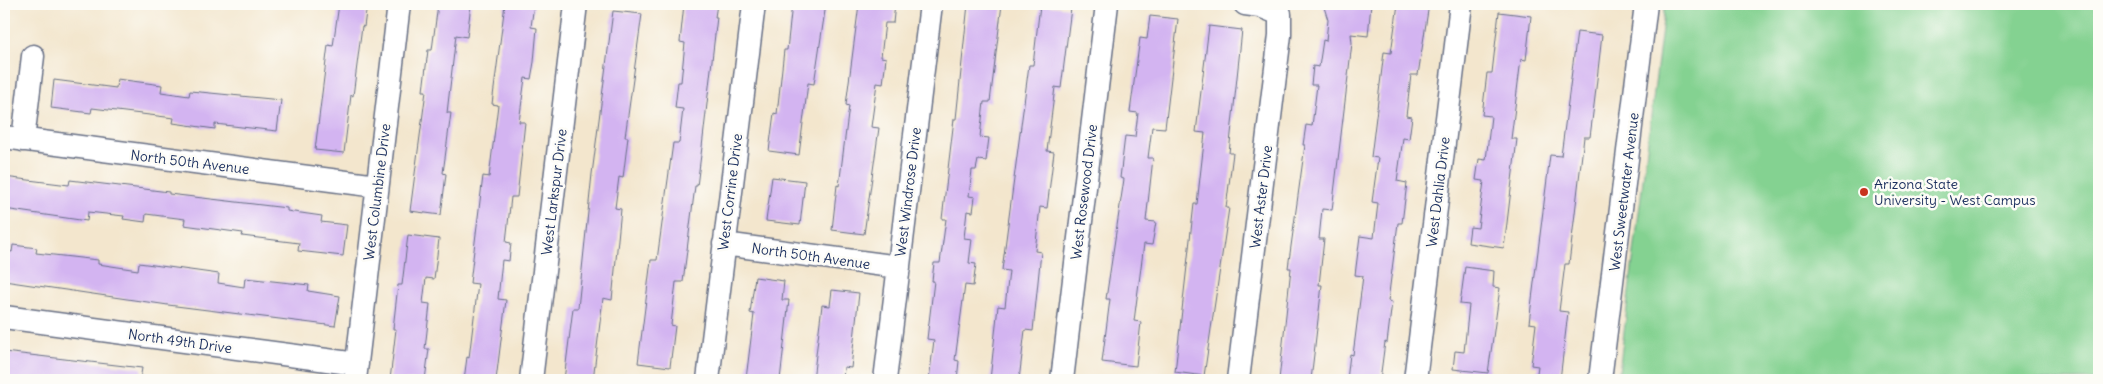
<svg xmlns="http://www.w3.org/2000/svg" width="2103" height="384" font-family="Delius,sans-serif">
  <rect width="100%" height="100%" fill="#fdfcf7"/>
  <filter id="ink" filterUnits="userSpaceOnUse"><feTurbulence type="fractalNoise" baseFrequency=".02" numOctaves="2"/><feDisplacementMap in="SourceGraphic" scale="10" xChannelSelector="R" yChannelSelector="G"/><feConvolveMatrix kernelMatrix="1 2 1 2 8 2 1 2 1" color-interpolation-filters="sRGB"/></filter>
  <filter id="wash" filterUnits="userSpaceOnUse"><feTurbulence type="fractalNoise" baseFrequency=".0096" numOctaves="4" result="noise"/><feDisplacementMap in="SourceGraphic" scale="20" xChannelSelector="R" yChannelSelector="G"/><feGaussianBlur stdDeviation="1.12" result="paint"/><feColorMatrix in="noise" values="0 0 0 0 0 0 0 0 0 0 0 0 0 0 0 0 0 1.4 0 .05"/><feComposite in="paint" operator="in"/></filter>
  <g filter="url(#wash)">
    <rect width="100%" height="100%" fill="#f3e6cd"/>
    <path fill="#84d291" stroke="#508078" d="M1665,4h434v376h-481z"/>
    <g id="blocks">
      <path fill="#d3b4f1" d="M339,4h28l-3,23 -2,-1 -9,70 -2,-1 -7,58 -29,-3 13,-105 5,1z
        M438,4h33l-4,33 -11,-2 -9,78h4l-8,60 3,1 -5,41 -31,-4 16,-120h-3l5,-41h4z
        M505,4h29l-3,23 6,1 -3,34 -3,17 -6,-1 -6,44h6l-8,75h-6l-5,45 5,1 -2,18 -7,-1 -4,39 8,1 -10,80h-32l3,-23 2,1 9,-74 -8,-1 13,-107 6,1 9,-72 -6,-1z
        M684,4h33l-2,13h2l-15,130 -5,39h-2l-12,96h-7l-5,43 4,1 -5,41 -32,-4 13,-103h6l16,-117h6l4,-34 -8,-1 3,-26h3l4,-39 -5,-1z
        M792,4h34l-12,80 -6,-1 -9,72 -30,-4 5,-38 3,1 7,-64h3z
        M859,4h36l-2,19h-8l-4,34 5,1 -3,26 -6,-1 -6,44 8,1 -15,106 -32,-4 5,-45 2,1 10,-80 -3,-1z
        M968,4h34l-12,98h-6l-4,35 9,1 -3,23 -8,-1 -2,10h-4l-3,26 6,1 -2,15 -6,-1 -3,27 8,1 -3,24 7,1 -3,22 -8,-1 -10,75 4,1 -2,19h-28l5,-40 -7,-1 7,-58h-2l2,-18h6l6,-44h-4l12,-100h2z
        M1323,4h48l-3,32 -17,-2 1,9 -20,167 -10,-1 -3,30h5l-5,46h3l-11,95h-32l12,-112h-3l17,-123h-2l3,-20 6,1 5,-41h-6l2,-19 6,1 4,-27 3,1 2,-21z
        M1398,4h31l-11,71h-7l-5,41 6,1 -3,22 -6,-1 -6,43 10,2 -5,40h-4l-10,78 4,1 -5,41 -2,-1 -5,38h-33l3,-26 3,1 10,-79 -8,-1 5,-39 14,2 4,-35 -6,-1 6,-44 -7,-1 13,-105 7,1z
        M1040,5l31,3 -10,80 -6,-1 -8,64 7,1 -7,56 -7,-1 -5,44 6,1 -8,79 -8,-1 -6,50h-29l8,-74 7,1 4,-36 -7,-1 27,-205h4z
        M613,11l29,3 -17,123h3l-5,41 -4,-1 -4,31 6,1 -9,91 -9,-2 -10,82h-29l9,-72h5l14,-134z
        M1499,12l32,4 -5,44 -5,-1 -10,80h6l-13,109 -36,-5 2,-16 8,1 6,-47 -8,-1 3,-21 7,1 5,-44 -9,-1 5,-42h5z
        M1150,16l28,3 -13,109 -13,-1 -4,31h5l-7,63 10,1 -4,23 -8,-1 -10,77 7,1 -5,44 -34,-4 8,-63h-4l18,-120 -4,-1 5,-42 10,1 3,-24 -8,-1 10,-74 7,1z
        M1209,26l33,4 -13,123h4l-7,55h3l-25,168 -29,-4 19,-168h3l8,-71 -9,-1z
        M1577,32l25,3 -7,62 -5,40h-6l-15,127h-4l-6,47 9,1 -8,68h-24l2,-14 -7,-1 5,-41 -7,-1 21,-168 11,1z
        M117,79l45,6 -1,7 28,4 1,-5 91,9 -4,31 -62,-7v5l-42,-6 1,-5 -82,-10 -1,5 -40,-5 3,-28 62,8z
        M4,177l65,8 1,-5 99,12v2l118,14v3l35,5 -1,6 26,3 -4,31 -45,-5 1,-8 -57,-7 1,-3 -59,-8 1,-6 -39,-5 -1,8 -22,-3 1,-3 -36,-4 -1,9 -83,-12z
        M772,177l33,4 -5,44 -34,-4z
        M408,235l31,4 -5,40 -8,-1 -3,25 7,1 -5,45h4l-4,31h-35l6,-51h-3l5,-44h4z
        M13,245l24,3 -1,5 62,7v4l40,6 1,-7 80,11 -1,9 26,4 1,-9 64,7 -1,6 32,5 -5,30 -167,-21 -164,-24v-31l8,2z
        M1465,267l29,4 -1,16 7,1 -12,85 -35,-4 2,-18 9,1 5,-47 -9,-1z
        M755,277l29,4 -2,19h7l-9,80 -34,-1 8,-65 -4,-1z
        M832,290l27,3 -8,75 -7,-1 -1,13h-30l9,-75 8,1z
        M4,352l138,16 -2,12h-136z"/>
    </g>
  </g>
  <g filter="url(#ink)">
    <use href="#blocks" fill-opacity="0" stroke="#676f85" stroke-width="1"/>
    <g fill="none" stroke-linecap="round" stroke-linejoin="round">
      <defs>
        <path id="minor" d="M4,137l373,49
          M23,140l10,-84
          M724,244l175,23
          M4,317l353,47
          M355,380l44,-376
          M531,380l45,-376
          M708,380l46,-376
          M885,380l46,-376
          M1062,380l45,-376
          M1238,380l42,-345v-21l-20,-8 -15,-2
          M1415,380l46,-376
          M1600,380l46,-376"/>
      </defs>
      <use href="#minor" stroke="#676f85" stroke-width="25"/>
      <use href="#minor" stroke="#fff" stroke-width="22"/>
    </g>
  </g>
  <circle fill="#c8321e" stroke="#fdfcf7" stroke-width="2" cx="1864" cy="192" r="5"/>
  <g text-anchor="middle" dominant-baseline="central" stroke-width="5" stroke-linejoin="round" paint-order="stroke">
    <g font-size="14" fill="#1b2f5e" stroke="#fdfcf7">
      <text transform="translate(190 162) rotate(7)">North 50th Avenue</text>
      <text transform="translate(377 192) rotate(-83)">West Columbine Drive</text>
      <text transform="translate(554 192) rotate(-83)">West Larkspur Drive</text>
      <text transform="translate(730 192) rotate(-83)">West Corrine Drive</text>
      <text transform="translate(908 192) rotate(-83)">West Windrose Drive</text>
      <text transform="translate(1084 192) rotate(-83)">West Rosewood Drive</text>
      <text transform="translate(1438 192) rotate(-83)">West Dahlia Drive</text>
      <text transform="translate(1624 192) rotate(-83)">West Sweetwater Avenue</text>
      <text transform="translate(1261 197) rotate(-83)">West Aster Drive</text>
      <text transform="translate(811 256) rotate(8)">North 50th Avenue</text>
      <text transform="translate(180 341) rotate(8)">North 49th Drive</text>
    </g>
    <g font-size="14" fill="#1b2f5e" stroke="#fdfcf7" text-anchor="start">
      <text x="1874" y="184">Arizona State<tspan x="1874" dy="16">University - West Campus</tspan></text>
    </g>
  </g>
  <rect width="2103" height="384" fill="none" stroke="#fdfcf7" stroke-width="20"/>
</svg>
